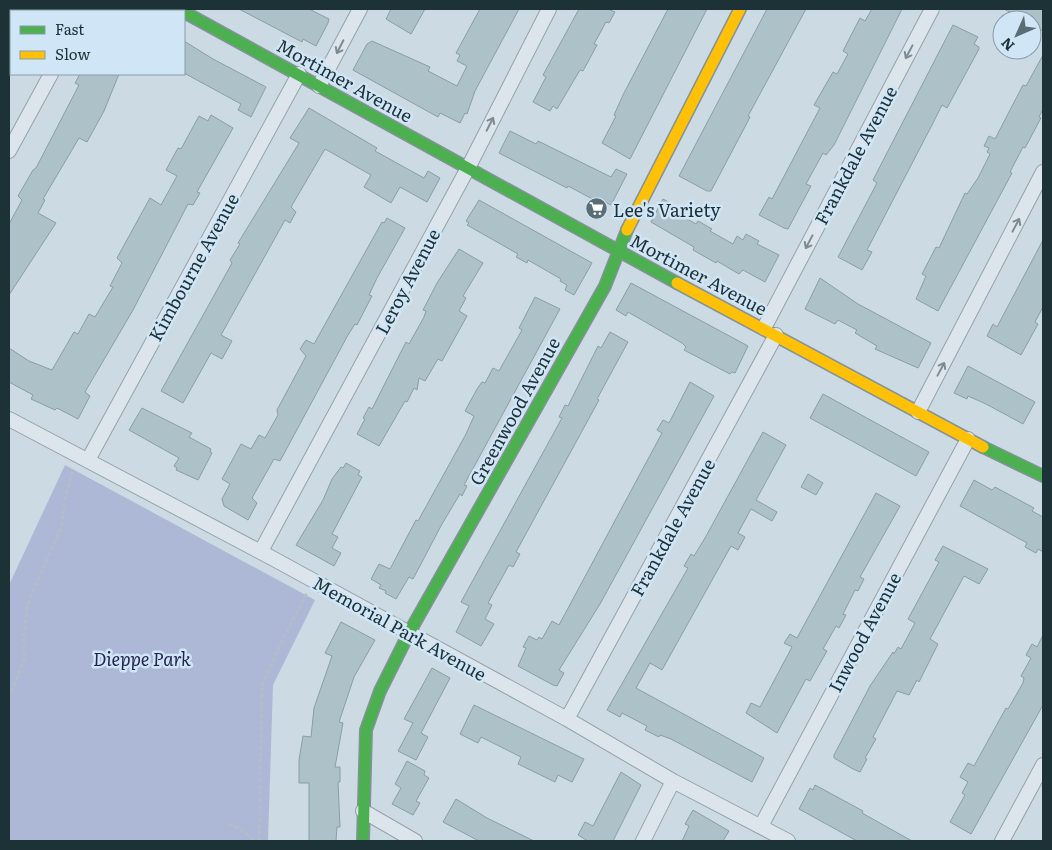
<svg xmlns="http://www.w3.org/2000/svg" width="1052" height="850" font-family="Literata,serif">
  <rect width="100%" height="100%" fill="#ccdae4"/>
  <path fill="#adb8d7" d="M65,465l250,135 -42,85 -5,156h-259v-256z"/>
  <path fill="#acc1c8" stroke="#8b9ea4" d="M239,9h70l20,10 -1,4 -12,23 -13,-7 -1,3z
    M391,9h34l-14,25 -25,-15z
    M480,9h39l-44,82 -8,23 -2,-1 -5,10 -20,-10 -2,4 -85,-47 14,-26 5,-3 58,26 -2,4 29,15 10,-20 -10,-5 3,-6 -4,-2z
    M579,9h29l7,3 -6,11 -3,-1 -12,22 3,1 -14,26 -3,-1 -23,39 -4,-3 -3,5 -17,-9 13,-25 -3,-2z
    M668,9h39l-77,150 -28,-16 14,-27 -2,-1 10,-22z
    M767,9h39l-58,107 2,1 -3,6 -36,68h-4l-28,-15z
    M872,9h30l-68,136 -8,10 -3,-2 -17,31 5,2 -23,43 -4,-1 -25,-13 10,-18 3,2 48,-91 -6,-3 19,-33 4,2 11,-20 -5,-3 17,-33 5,3z
    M1004,9h39v22l-11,-6v-5h-7z
    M953,25l25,12 -4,7 5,3v2l-32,59 -5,-3 -10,20 -65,125 5,2 -10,18 -24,-13 39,-74 -4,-3z
    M184,41l29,18 53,28 -15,30 -13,-7 3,-6 -57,-31z
    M1043,55v54l-4,8 2,1 -16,30 -2,-1 -13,25 2,1 -74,138 -22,-12 10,-23 -4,-2 14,-27 3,1 26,-55 2,1 11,-16 12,-24 -3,-2 2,-4 -5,-2 5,-10 6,3 28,-54 3,1z
    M80,74h39l-15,37 -17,31 -8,-4 -36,61 2,1 -7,13 18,10 -47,72v-71l13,-24 -4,-4 15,-26 3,-2 43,-83 -4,-2z
    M309,108l68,40 -2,3 49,27 4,-7 12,7 -13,24 -27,-15 -9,16 -27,-16 7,-12 -46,-26 -34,58 5,5 -6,11 -5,-3 -64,115 11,6 -10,18 -11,-6 -28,50 -22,-12 71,-128 -2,-3 10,-16 -2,-1 61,-100 -9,-5z
    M211,115l22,13 -36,64 3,1 -7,12 -5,-1 -55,106 -48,82 5,4 -12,23 -21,-11 -2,2 -24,-11 2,-4 -24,-13v-34l20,13 23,9 22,-38 4,2 11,-20 6,3 18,-30 -3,-1 12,-23 -5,-5 33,-60 11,7 16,-29 -11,-6 12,-22 3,1 18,-33 9,5z
    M510,131l26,13 2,-3 73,36 5,-8 11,5 -16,31 -10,-5 -1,3 -32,-17 -1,2 -68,-35z
    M663,199l11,6 -2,5 24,14 2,-3 14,8 -2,2 23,13 4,-8 6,4 3,-6 13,7 -2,3 22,11 -14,27 -22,-12 -4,4 -22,-13 -1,2 -23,-13 1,-3 -43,-25z
    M479,200l113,63 -18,32 -9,-5 2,-5 -7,-4 1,-2 -33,-19 -1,3 -11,-6 2,-3 -51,-29 2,-2 -3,-2z
    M387,218l18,10 -28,50 -8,17 3,1 -15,29 -2,-1 -7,11 -68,126 -6,-2 -22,39 5,5 -9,17 -24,-14 -2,-7 8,-15 -8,-5 19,-35 10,5 8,-14 6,3 13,-23 -1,-5 29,-54 -6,-7 6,-9 8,4 68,-122 2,1z
    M1043,240v67l-8,15 3,2 -17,31 -34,-19 6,-12 4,3z
    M459,249l24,14 -20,33 3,2 -7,13 8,5 -25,45 -4,-2 -13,22 -6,-3 -2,12 -3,-2 -7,14 -2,-1 -26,45 -22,-12 8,-15 -2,-1 6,-11 3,2 34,-67 3,2 15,-27 2,-6 -3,-1 14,-27z
    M820,278l38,26 73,39 -13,25 -43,-19 2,-3 -22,-13 2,-3 -19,-10 -3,4 -30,-15z
    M631,283l117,63 -13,27 -3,-1 -2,2 -46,-24 2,-3 -4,-4 -54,-31 -2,4 -10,-6z
    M535,297l25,12 -96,176 3,1 -5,10 -2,-2 -18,30 -29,55 -4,-2 -13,22 -11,-6 1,-2 -7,-3 2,-3 -10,-6 8,-15 11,5 26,-49 2,1 48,-87 8,-18 -9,-5 12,-22 5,-7 3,1 8,-15 6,3 23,-41 -3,-2z
    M610,332l18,10 -31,57 2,1 -83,152 4,2 -7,13 -4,-2 -21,38 4,2 -7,14 9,5 -13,22 -25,-14 13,-26 -8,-4 101,-184 -3,-1 6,-12 3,1 30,-60 3,2z
    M968,366l67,36 -12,22 -37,-20 -18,-8 -1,3 -13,-6z
    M690,382l24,14 -114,208 -41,66 5,3 -7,13 -4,-1 -35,-19 8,-18 -3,-1 6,-11 8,4 2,-3 3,2 10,-18 7,4 103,-192 -5,-3 6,-10 6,3z
    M823,394l106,58 -13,24 -106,-58z
    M142,408l50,25 -3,4 22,12 -1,3 2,1 -14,27 -22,-10 1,-2 -3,-2 5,-8 -50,-28z
    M763,432l23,13 -30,55 21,12 -5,9 -21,-12 -13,24 7,4 -7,13 -7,-4 -69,124 -12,-7 -14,25 128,70 -12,24 -81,-43 -11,-4 -1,2 -14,-7 2,-4 -25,-13 -2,4 -13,-7 81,-142 -4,-2 7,-12 3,2 11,-18z
    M346,463l14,8 -2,4 4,2 -30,57 6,3 -6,11 9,5 -7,13 -38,-21 27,-45 9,-21 9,-12 2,1z
    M808,474l15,9 -7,12 -15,-8z
    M974,480l18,10 3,-3 39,21 -2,3 11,6v35l-5,-3 -2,4 -11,-6 2,-4 -67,-37z
    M876,493l24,13 -40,71 4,2 -6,12 -3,-1 -12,24 3,1 -7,13 -3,-2 -13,23 4,2 -17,30 -4,-2 -29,54 -31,-20 5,-10 9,4 32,-60 -8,-4 6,-9 7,4z
    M943,546l45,23 -9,15 -15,-8 -34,63 8,5 -19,38 -2,-2 -8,15 -12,-4 -24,46 3,2 -11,19 2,1 -7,13 -7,-3 -19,-11v-3l36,-69 23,-34 1,2 4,-7 3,2 14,-26 -7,-4 31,-57 -4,-2z
    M341,622l34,18 -21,37 -15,45 4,1 -8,44h5v15h-2l2,45h-3l-1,14h-27v-58h-10v-23l4,-24 8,1 3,-29 18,-52 -7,-3z
    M1043,635v70l-72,129 -21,-12 15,-27 -3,-2 6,-11 -8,-5 8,-14 6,3 32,-58 2,1 15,-26 1,-5 -3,-2 10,-18 -5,-3 6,-11 5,3z
    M432,668l18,10 -29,55 7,4 -12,23 -18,-9 15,-28 -9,-4z
    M474,705l110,54 -12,23 -14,-7 -3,7 -37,-18 3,-7 -40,-20 -3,6 -18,-9z
    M407,761l18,10 -1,4 5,3 -13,23 4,2 -7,12 -21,-11 9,-16 -6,-4z
    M621,772l20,13 -28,56h-25l-10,-6 7,-13 8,4z
    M815,785l48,26 -1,2 50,28h-55l-58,-32 11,-21 3,2z
    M456,799l31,19 47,23h-55l-36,-19z
    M693,810l36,21 -6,10h-41l7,-15 -4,-2z"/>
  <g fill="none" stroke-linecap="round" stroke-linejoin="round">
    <defs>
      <path id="street" d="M86,11l1,-2
        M319,86l41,-77
        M9,151l42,-77
        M764,328l168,-319
        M918,412l125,-240
        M9,419l263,139 295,161 106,62 115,60
        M88,460l211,-386
        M261,551l207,-383 81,-159
        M567,719l209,-384
        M363,811l52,30
        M761,826l207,-387
        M643,841l30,-60
        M1002,841l41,-76"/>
      <path id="fast" d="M184,12l493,271
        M983,447l60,29
        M363,841l3,-111 14,-39 29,-58 196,-347 22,-56"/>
      <path id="slow" d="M627,230l113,-221
        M677,283l306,164"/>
    </defs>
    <use href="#street" stroke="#95a2a9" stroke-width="16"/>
    <use href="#fast" stroke="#849299" stroke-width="14"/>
    <use href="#slow" stroke="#849299" stroke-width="14"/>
    <path stroke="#b4bec4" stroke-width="2.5" stroke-dasharray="4 2.5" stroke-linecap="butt" d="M9,698l16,-41 -2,-19 5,-35 33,-75 4,-30 8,-29
      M229,824l10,4 16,13
      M259,841l3,-156 21,-46 24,-46"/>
    <use href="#street" stroke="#dde5ec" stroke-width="14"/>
    <use href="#fast" stroke="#4caf50" stroke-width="11"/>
    <use href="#slow" stroke="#ffc107" stroke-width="11"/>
  </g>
  <defs><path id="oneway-shaft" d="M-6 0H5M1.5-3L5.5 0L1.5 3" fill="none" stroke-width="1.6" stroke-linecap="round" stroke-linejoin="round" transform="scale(1.25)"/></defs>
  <g stroke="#7d8c92">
    <use href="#oneway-shaft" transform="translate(340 47) rotate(117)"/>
    <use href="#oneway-shaft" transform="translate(909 52) rotate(118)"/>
    <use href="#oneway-shaft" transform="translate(490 124) rotate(-63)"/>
    <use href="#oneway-shaft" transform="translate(1016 225) rotate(-62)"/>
    <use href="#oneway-shaft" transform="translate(809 242) rotate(118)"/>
    <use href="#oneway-shaft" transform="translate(941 369) rotate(-62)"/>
  </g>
  <defs>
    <symbol id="supermarket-disc" viewBox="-11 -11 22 22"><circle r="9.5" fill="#5a6d74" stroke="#d0e5f6"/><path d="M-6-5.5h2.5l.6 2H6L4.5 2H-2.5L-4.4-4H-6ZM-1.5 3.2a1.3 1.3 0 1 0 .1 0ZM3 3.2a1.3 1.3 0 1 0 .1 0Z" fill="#fff"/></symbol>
  </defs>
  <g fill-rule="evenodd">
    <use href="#supermarket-disc" x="584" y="196" width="25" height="25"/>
  </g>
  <g text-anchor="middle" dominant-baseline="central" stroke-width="5" stroke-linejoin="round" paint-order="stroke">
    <g font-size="18" fill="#1d3237" stroke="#d0e5f6">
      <text transform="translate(345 80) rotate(29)">Mortimer Avenue</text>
      <text transform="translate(855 155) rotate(-62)">Frankdale Avenue</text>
      <text transform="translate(193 267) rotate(-61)">Kimbourne Avenue</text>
      <text transform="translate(699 274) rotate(28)">Mortimer Avenue</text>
      <text transform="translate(407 281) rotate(-62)">Leroy Avenue</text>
      <text transform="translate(514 411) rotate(-61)">Greenwood Avenue</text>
      <text transform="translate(672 527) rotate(-61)">Frankdale Avenue</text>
      <text transform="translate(400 628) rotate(29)">Memorial Park Avenue</text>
      <text transform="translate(864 632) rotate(-62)">Inwood Avenue</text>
    </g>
    <g font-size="18" fill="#1d3237" stroke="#d0e5f6" text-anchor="start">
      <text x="613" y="209">Lee's Variety</text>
    </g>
    <g font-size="18" font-style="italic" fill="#232454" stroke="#d0e5f6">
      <text x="142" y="658">Dieppe Park</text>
    </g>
  </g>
  <rect width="1052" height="850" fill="none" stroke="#1d3237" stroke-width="20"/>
  <rect x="10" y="10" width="175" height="65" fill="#d0e5f6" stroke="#889daa"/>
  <rect x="20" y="26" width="25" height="8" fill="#4caf50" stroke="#889daa"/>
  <text x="55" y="35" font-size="15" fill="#1d3237">Fast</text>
  <rect x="20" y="51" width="25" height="8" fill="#ffc107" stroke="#889daa"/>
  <text x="55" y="60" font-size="15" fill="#1d3237">Slow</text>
  <g transform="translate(1017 35) rotate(225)"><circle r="24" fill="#d0e5f6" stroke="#889daa"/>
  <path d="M0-4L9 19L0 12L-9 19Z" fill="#5a6d74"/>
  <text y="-8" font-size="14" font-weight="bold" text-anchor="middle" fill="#1d3237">N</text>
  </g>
</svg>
